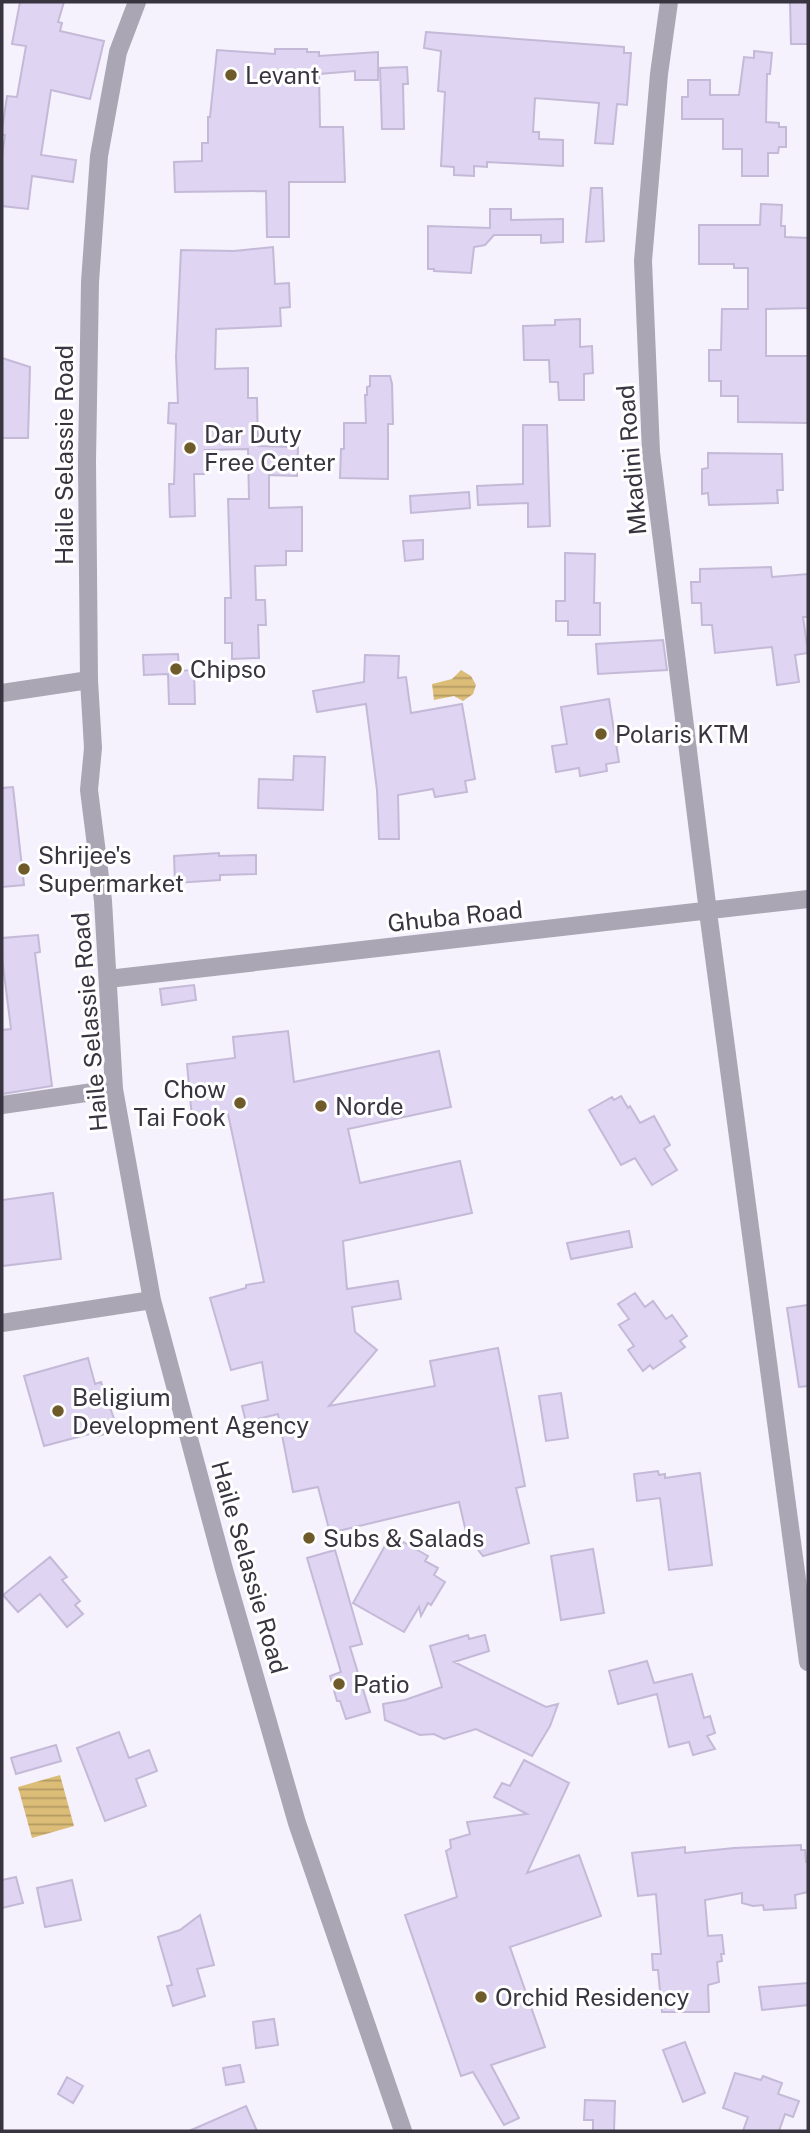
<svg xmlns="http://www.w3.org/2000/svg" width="810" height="2133" font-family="'Public Sans',sans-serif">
  <defs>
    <pattern id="water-rules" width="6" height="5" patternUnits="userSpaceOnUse" patternTransform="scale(1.75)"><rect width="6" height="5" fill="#dcbd77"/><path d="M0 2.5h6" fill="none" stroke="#b39a63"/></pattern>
  </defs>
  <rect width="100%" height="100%" fill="#f5f1fd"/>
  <path fill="url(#water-rules)" d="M461,670l10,6 5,9 -3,9 -10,7 -9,-5 -20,4 -2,-16 20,-5z
    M60,1775l14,51 -42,12 -14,-51z"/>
  <path fill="#dfd4f2" stroke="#c4bad7" stroke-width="2" d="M20,2h44l-6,20 4,1 -2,8 44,10 -14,58 -39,-9 -10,65 35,5 -3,22 -41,-6 -4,33 -26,-3v-49l3,-22h-3v-5l5,-34 10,1 9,-51 -14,-2z
    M790,2h18v42h-17z
    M426,32l198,15v6h7l-4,52 -10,-1 -4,40 -18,-1 4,-40 -64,-5 -2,34h6v7l24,1v26l-76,-4v5l-13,-1v10l-20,-1v-8l-13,-1 4,-74 -7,-1 3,-40 -17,-3z
    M275,49h32v3h12v4l59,-4v28h-23v-9l-36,3 1,53h23l2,55h-56v55h-22l-1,-46 -91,1 -1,-30 28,-1v-18h6v-26h2l7,-67 58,4z
    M754,51l18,2 -2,21h-3l-1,48 13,1v4h7v20h-7l-1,6h-10v23h-26v-27h-19v-30h-41v-22h6v-17h22v15h29l5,-38 10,1z
    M407,67l1,17h-5l1,45h-22l-2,-61z
    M591,188h11l2,53 -18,1z
    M761,204l21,1 -1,21h4v11l23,1v70l-42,1v47h42v67l-70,-1v-26h-17v-15h-12v-31h12l1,-41h26v-41h-14v-4h-35v-39h61z
    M490,209h21v11l52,-1v23l-22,1v-8h-47l-9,10 -11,2 -3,26 -37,-2v-2h-6v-43l62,2z
    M273,247l2,37 14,-1 1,24 -10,1 1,18 -65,3 -1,40 33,-1v30h9l1,48 40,1 -1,29 -28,-1v33l33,-1v44h-16v14l-31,1 1,34h9l1,25h-8l1,33 -27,1v-16h-7v-45h6l-3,-99h21l-1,-50 -43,1 -1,24h-10l1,42 -25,1 -1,-33h5l2,-60 -8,-1 1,-20h9l-2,-46 5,-107 53,1z
    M580,319v28l12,-1 1,27 -9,1v26h-25l-1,-18h-8l-1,-22h-25l-1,-34 32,-1v-5z
    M2,358l28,9 -2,71h-26z
    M370,376h20l2,8 1,40h-5v55l-48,-1 1,-29h3v-26h22l-1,-28h2v-8l3,-1z
    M523,425h24l3,101 -22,1v-24l-50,2 -1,-19 46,-2z
    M708,453l74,1 1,36h-6l1,13 -69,2 -1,-12 -6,1v-25l6,-1z
    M469,492l1,16 -59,5 -1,-17z
    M423,540v19l-18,2 -2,-20z
    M565,553l30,1 -1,49h6v32h-32v-14h-12v-20h9z
    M771,567l1,10 36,-3v43h-5l5,36 -13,2 4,27 -22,3 -5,-38 -57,6 -3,-28h-10l-1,-22h-9l-1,-21h9v-13z
    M663,640l4,30 -69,4 -2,-30z
    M178,654l1,17 15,-1 1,34h-26l-1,-30 -24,1 -1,-20z
    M365,655l34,1 -1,22 8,-1 5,36 51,-9 13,75 -10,2 2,11 -32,5 -2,-8 -35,6 1,44h-20l-2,-49 -11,-86 -49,8 -4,-21 51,-9z
    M609,699l10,63 -13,2 1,7 -27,5 -1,-8 -23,4 -4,-26 15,-2 -6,-37z
    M294,756l31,1 -2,53 -65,-2 1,-29 34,1z
    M13,787l11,98 -22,2v-99z
    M219,853v3l37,-1v19l-36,1v5l-45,3 -1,-27z
    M38,935l2,17 -5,1 17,133 -50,8v-64l9,-1 -9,-71v-20z
    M194,985l2,15 -34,5 -2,-16z
    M288,1031l6,51 145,-31 12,56 -103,22 12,54 100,-22 12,52 -129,28 4,48 51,-8 3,18 -49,8 3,25 22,18 -48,56 106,-20 -5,-25 68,-13 27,138 -9,2 13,55 -46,13 -16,-20 -8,-34 -129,31 -12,-46 -25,5 -15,-78 -32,8 -4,-16 26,-6 -6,-38 -31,8 -21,-72 36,-10v-3l18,-3 -36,-168 -36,4 -5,-54 48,-6 -2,-21z
    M621,1096l7,12 2,-2 10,17 14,-7 16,29 -6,4 13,21 -25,15 -17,-27 -14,7 -32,-55 23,-13 2,3z
    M53,1193l8,66 -59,7v-66z
    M629,1231l3,16 -61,12 -4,-16z
    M635,1293l10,14 8,-6 13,18 6,-4 15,21 -7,5 5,6 -32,22 -3,-4 -7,6 -15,-21 6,-4 -15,-21 10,-6 -11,-15z
    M808,1305v81l-9,1 -12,-79z
    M88,1358l7,26 6,-2 17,48 -20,6 -1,-4 -53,14 -20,-70z
    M561,1393l7,45 -22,3 -7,-45z
    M658,1471l1,4 6,-1v4l35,-5 12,92 -43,5 -9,-72 -23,3 -3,-27z
    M391,1535l37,21 -3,5 13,7 -4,7 11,7 -14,23 -3,-2 -7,13 -2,-9 -15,25 -51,-29z
    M593,1549l11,64 -43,7 -10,-64z
    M335,1550l27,94 -12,3 20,65 -24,7 -6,-18h-3l-7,-25 11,-4 -34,-114z
    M50,1557l17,20 -5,3 18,21 -5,4 8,9 -16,13 -27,-33 -22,18 -15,-17z
    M468,1635l1,4 16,-4 4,16 -35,11 92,45 12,-3 -8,22 -18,30 -56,-27 -32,10 -10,-5 -14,1 -35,-15 -2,-16 22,-4 37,-13 -12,-41z
    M647,1661l7,22 38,-9 12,44 6,-2 5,17 -8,3 8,13 -22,6 -4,-13 -20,5 -12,-53 -39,10 -9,-33z
    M119,1732l10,26 20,-8 8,21 -21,8 10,27 -41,15 -28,-73z
    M56,1745l5,16 -45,13 -5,-16z
    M524,1760l45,23 -42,90 52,-18 22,61 -91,31 35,100 -54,18 28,53 -15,7 -31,-53 -12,4 -56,-161 52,-18 -11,-46 5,-3 -1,-8 20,-6 -3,-12 60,-8 -33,-17 8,-14 8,3z
    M801,1845v5h4l1,12h2v30l-13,3 1,13 -32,2 -1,-5 -10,1 -11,-3v-10l-37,7 3,36 14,-1 2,19h-3l1,7 -5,1 2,20 -11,3 1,27h-47l-4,-42h-5l-1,-16h9l-5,-60 -18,2 -6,-43 53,-6v6l49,-5z
    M16,1877l7,26 -21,5v-28z
    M72,1880l9,40 -36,7 -8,-39z
    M200,1915l14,50 -17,4 8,27 -32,10 -6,-20 5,-1 -14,-48 22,-7z
    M808,1983v22l-46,5 -3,-23z
    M274,2019l4,26 -22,3 -3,-26z
    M685,2042l20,51 -22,9 -20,-52z
    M240,2065l4,17 -18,3 -3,-17z
    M735,2073l26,7 2,-4 19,7 -4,11 21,7 -6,16 -8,-3 -6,17h-36l5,-14 -25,-9z
    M67,2077l16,9 -10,17 -15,-9z
    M585,2100l30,1 -1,30h-21v-11h-9z
    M246,2106l11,25h-68z"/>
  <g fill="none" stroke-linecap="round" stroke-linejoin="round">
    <path stroke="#aaa6b3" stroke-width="18" d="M137,2l-19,50 -19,104 -9,126 -3,179 2,219 4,68 -4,42 14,111 11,188 38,211 72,269 73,254 106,308
      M669,2l-10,72 -16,187 8,191 57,460 100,750
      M2,693l87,-13
      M108,979l700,-80
      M2,1105l112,-16
      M2,1323l150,-23"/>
  </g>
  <g fill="#6f5b2a" stroke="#fff" stroke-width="2.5">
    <circle cx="231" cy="75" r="7"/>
    <circle cx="190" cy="448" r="7"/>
    <circle cx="176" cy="669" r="7"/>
    <circle cx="601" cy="734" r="7"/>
    <circle cx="24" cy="869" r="7"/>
    <circle cx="240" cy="1103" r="7"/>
    <circle cx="321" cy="1106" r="7"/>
    <circle cx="58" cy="1411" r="7"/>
    <circle cx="309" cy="1538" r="7"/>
    <circle cx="339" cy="1684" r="7"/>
    <circle cx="481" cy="1997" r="7"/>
  </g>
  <g text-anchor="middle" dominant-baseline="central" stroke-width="6" stroke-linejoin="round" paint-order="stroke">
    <g font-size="24" fill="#383440" stroke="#fff" text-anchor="start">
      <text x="245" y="75">Levant</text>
      <text x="204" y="434">Dar Duty<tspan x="204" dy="28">Free Center</tspan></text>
      <text x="190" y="669">Chipso</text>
      <text x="615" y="734">Polaris KTM</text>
      <text x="38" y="855">Shrijee's<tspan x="38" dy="28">Supermarket</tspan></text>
      <text x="226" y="1089" text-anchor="end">Chow<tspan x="226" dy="28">Tai Fook</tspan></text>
      <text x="335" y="1106">Norde</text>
      <text x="72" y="1397">Beligium<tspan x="72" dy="28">Development Agency</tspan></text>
      <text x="323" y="1538">Subs &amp; Salads</text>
      <text x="353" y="1684">Patio</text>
      <text x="495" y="1997">Orchid Residency</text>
    </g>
    <g font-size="24" fill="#383440" stroke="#fff">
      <text transform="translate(64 455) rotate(-90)">Haile Selassie Road</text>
      <text transform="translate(631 460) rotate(-95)">Mkadini Road</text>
      <text transform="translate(455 916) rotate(-6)">Ghuba Road</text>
      <text transform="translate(89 1022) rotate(-95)">Haile Selassie Road</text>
      <text transform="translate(250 1567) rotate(74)">Haile Selassie Road</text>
    </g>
  </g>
  <rect width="810" height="2133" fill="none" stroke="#383440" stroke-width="7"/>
</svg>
